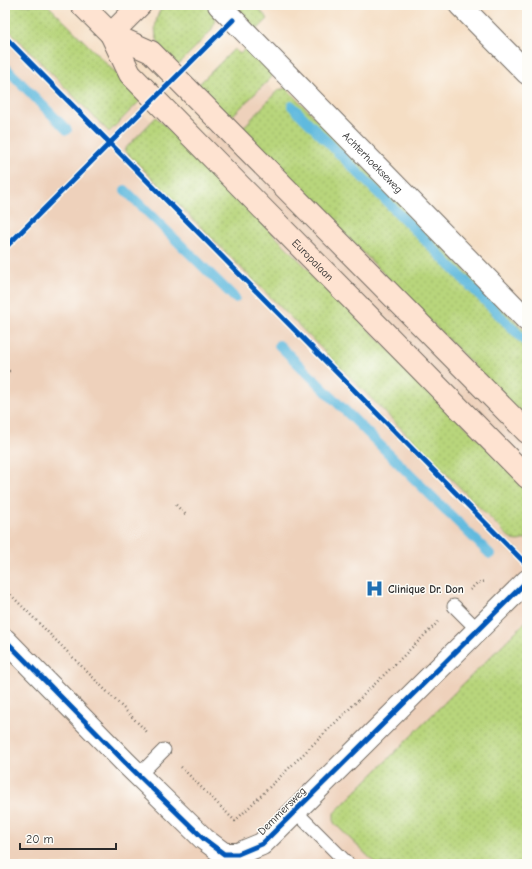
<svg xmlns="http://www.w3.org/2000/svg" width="532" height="869" font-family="'Comic Neue',sans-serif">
  <defs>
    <pattern id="grass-dots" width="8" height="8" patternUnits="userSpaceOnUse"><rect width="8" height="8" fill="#b8d57c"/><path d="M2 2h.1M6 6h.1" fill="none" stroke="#9eb76b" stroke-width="1.8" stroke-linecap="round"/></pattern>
  </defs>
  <rect width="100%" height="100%" fill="#fdfcf7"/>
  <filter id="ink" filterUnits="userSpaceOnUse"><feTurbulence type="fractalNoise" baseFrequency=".025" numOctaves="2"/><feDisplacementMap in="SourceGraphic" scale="8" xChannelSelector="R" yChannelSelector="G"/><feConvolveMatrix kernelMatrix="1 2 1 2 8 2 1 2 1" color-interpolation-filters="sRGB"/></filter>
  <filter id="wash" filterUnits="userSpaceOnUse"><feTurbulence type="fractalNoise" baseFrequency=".012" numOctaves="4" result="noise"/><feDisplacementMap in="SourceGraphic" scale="16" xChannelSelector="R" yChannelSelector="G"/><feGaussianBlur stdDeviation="0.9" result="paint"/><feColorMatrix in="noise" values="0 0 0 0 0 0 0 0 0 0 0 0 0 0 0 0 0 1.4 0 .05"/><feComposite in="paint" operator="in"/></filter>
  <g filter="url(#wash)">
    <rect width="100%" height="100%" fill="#f5dec4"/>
    <path fill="#eed1bb" d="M5,5h33l147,151 76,-78 266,273v513h-522z"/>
    <path fill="url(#grass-dots)" stroke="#728054" d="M5,5h43l94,94 -33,33 -104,-106z
      M164,5h43c9,8 10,17 3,27l-33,34c-12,-13 -25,-25 -21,-44 1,-6 4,-13 8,-17z
      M231,5h24l13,14 -12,12z
      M247,47l25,23v7l-43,42 -33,-32 38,-38 6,5z
      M286,88l241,245v87l-285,-291 36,-39z
      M156,117l362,362 9,15v44c-6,3 -10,4 -16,1l-387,-389z
      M527,620v244h-151l-42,-41v-10z"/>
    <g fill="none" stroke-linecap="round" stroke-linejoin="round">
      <path stroke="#61bade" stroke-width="10" d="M5,67l62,63
        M292,106l235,237
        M125,190l110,108
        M279,345l211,209"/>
    </g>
  </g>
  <g filter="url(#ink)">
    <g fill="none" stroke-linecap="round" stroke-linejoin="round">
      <defs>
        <path id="lane" d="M454,606l24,24
          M139,775l25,-25
          M295,811l53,53"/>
        <g id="street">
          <path id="s1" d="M219,5l308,315"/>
          <path d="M460,5l67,68"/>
          <path d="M5,640l120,122 79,77 20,15h14l24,-10 265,-263"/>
        </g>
        <g id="secondary">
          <path id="s2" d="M82,5l29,29 19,40 397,403"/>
          <path d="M111,34l40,18 376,380"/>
          <path d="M111,34l29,-29"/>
        </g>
      </defs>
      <use href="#lane" stroke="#726a61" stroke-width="15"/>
      <use href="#street" stroke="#726a61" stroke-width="24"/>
      <use href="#secondary" stroke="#726a61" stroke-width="24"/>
      <path stroke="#726a61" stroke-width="2.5" stroke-dasharray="1 3" stroke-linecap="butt" d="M5,371h7
        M176,505l11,11
        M5,589l143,144
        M470,590l7,-7 9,-2
        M181,767l54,54 203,-199"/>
      <use href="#lane" stroke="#fff" stroke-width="13"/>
      <use href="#street" stroke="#fff" stroke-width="22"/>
      <use href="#secondary" stroke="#fee3d1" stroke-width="22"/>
      <defs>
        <path id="cycleway" d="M5,37l522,528
          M5,248l228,-228
          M5,640l120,122 79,77 20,15h14l24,-10 265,-263"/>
      </defs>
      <use href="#cycleway" stroke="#fdfcf7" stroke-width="8"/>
      <use href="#cycleway" stroke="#0057b8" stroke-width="5"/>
    </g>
  </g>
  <defs>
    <symbol id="hospital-bare" viewBox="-9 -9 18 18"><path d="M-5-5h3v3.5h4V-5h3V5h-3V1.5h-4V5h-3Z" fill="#1f6fb2" stroke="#fdfcf7" stroke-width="2.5" paint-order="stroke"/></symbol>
  </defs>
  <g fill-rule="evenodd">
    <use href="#hospital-bare" x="362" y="576" width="25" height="25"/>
  </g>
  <g text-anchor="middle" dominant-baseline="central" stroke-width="3" stroke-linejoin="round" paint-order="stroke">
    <g font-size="11" fill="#2b2b2b" stroke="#fdfcf7">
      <text stroke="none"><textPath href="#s1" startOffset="220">Achterhoekseweg</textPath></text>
      <text stroke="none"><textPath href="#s2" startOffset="346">Europalaan</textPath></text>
      <text transform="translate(282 811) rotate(-45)">Demmersweg</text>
    </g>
    <g font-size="11" font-weight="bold" fill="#2b2b2b" stroke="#fdfcf7" text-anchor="start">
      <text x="388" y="589">Clinique Dr. Don</text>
    </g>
  </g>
  <rect width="532" height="869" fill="none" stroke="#fdfcf7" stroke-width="20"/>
  <path d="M20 843v6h96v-6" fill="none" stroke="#2b2b2b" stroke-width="2"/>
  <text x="26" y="843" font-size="12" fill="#2b2b2b" stroke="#fdfcf7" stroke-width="3" paint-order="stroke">20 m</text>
</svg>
